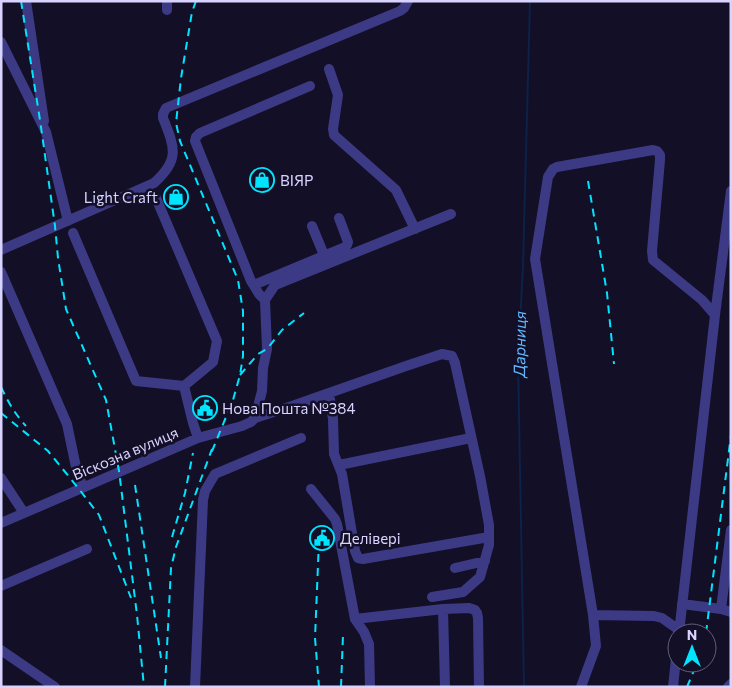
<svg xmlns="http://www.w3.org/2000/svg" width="732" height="688" font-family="Commissioner,sans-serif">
  <rect width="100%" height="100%" fill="#130f26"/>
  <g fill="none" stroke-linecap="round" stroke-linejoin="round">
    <path stroke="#0c2248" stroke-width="2" d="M524,687l-6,-326 5,-95 7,-265"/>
    <path stroke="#3d3a85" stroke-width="10" d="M26,1l18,120
      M167,10v-9
      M1,42l45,90 22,89
      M329,69l9,26 -5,34 1,6 62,55 19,39
      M156,198l61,143 -4,21 -29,24 9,37 5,15
      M312,226l12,29
      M73,233l63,148 48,5
      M1,250l153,-67c26,-23 21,-35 9,-65v-4l3,-6 234,-97 4,-3 4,-7
      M1,272l66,152 10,48 6,15
      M254,285l91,-38 2,-2 1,-3 -9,-24
      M265,300l10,-15 176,-71
      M329,393l4,26 1,35 8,20 13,77 3,7 5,1 126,-22
      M255,418l7,-27 1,-23 4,-19 -2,-49 -6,-6 -8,-13 -56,-140 1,-4 4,-4 110,-47
      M339,465l132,-27
      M1,478l23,35
      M311,489l24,30 2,5 18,95
      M1,523l197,-85 44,-12 9,-4 4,-4 37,-12 114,-40 36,-12 10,2 3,7 25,113 9,49v20l-9,32 -17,15 -31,5
      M455,568l30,-7
      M1,586l86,-37
      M682,604l39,5 10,3
      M443,609l2,78
      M721,609l10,-79
      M679,630l-17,-12 -8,-2 -61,-1 -58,-356 13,-82 5,-8 4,-2 96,-17 4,1 3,4v5l-8,91 1,9 49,40 13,15
      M679,633l36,-318 16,-124
      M1,650l54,37
      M195,687l8,-187 2,-9 10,-17 86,-36
      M370,687l-1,-43 -5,-12 -9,-13 88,-10 26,-1 6,2 2,3 1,5 1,69
      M581,687l15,-41 -3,-31
      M673,687l4,-38
      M728,687l3,-3"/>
    <path stroke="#00e5ff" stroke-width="2" stroke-dasharray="8 6" stroke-linecap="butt" d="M21,1l19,119 15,106 3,32 8,51 40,91 13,71 18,144 7,72
      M196,1l-4,11 -11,66 -5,45 4,18 58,139 5,31v45l-3,19 -7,25 -23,56
      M588,181l19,112 7,71
      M240,375l18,-21 9,-5 15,-19 22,-17
      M1,387c7,15 14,27 25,39
      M1,413l47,38 31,38 20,26 32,83
      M135,485l26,173
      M172,537l13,-44 8,-40
      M319,540l-4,98 4,49
      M706,633l25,-198
      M165,687l6,-119 5,-21 36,-98
      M341,687l2,-52
      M687,687l10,-24"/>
  </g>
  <defs>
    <symbol id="shop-ring" viewBox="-11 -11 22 22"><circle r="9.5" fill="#130f26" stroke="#00e5ff" stroke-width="1.5"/><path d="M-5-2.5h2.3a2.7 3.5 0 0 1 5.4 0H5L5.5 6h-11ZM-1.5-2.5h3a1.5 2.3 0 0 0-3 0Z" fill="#00e5ff"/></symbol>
    <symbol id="civic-ring" viewBox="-11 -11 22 22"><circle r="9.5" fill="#130f26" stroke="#00e5ff" stroke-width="1.5"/><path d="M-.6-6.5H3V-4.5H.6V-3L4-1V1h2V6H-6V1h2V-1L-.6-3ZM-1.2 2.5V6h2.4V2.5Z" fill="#00e5ff"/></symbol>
  </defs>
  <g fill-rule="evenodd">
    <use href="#shop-ring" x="248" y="166" width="28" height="28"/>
    <use href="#shop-ring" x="162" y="183" width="28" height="28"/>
    <use href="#civic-ring" x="191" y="394" width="28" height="28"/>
    <use href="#civic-ring" x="308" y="524" width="28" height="28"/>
  </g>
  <g text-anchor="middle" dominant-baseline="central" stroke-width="5" stroke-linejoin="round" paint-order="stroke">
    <g font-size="15" fill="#d9d4ff" stroke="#130f26" text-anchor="start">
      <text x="280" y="180">ВІЯР</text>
      <text x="158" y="197" text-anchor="end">Light Craft</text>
      <text x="222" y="408">Нова Пошта №384</text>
      <text x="340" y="538">Делівері</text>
    </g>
    <g font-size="15" fill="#d9d4ff" stroke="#130f26">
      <text transform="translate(125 453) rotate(-23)">Віскозна вулиця</text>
    </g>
    <g font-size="16" font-style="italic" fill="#62b6ff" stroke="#130f26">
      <text transform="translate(519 344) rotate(-89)">Дарниця</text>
    </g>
  </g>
  <rect width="732" height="688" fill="none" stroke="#d9d4ff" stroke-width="5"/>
  <g transform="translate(692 648)"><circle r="24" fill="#130f26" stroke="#625e7d"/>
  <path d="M0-4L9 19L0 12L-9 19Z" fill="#00e5ff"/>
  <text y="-8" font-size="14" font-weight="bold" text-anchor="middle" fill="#d9d4ff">N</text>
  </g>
</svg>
